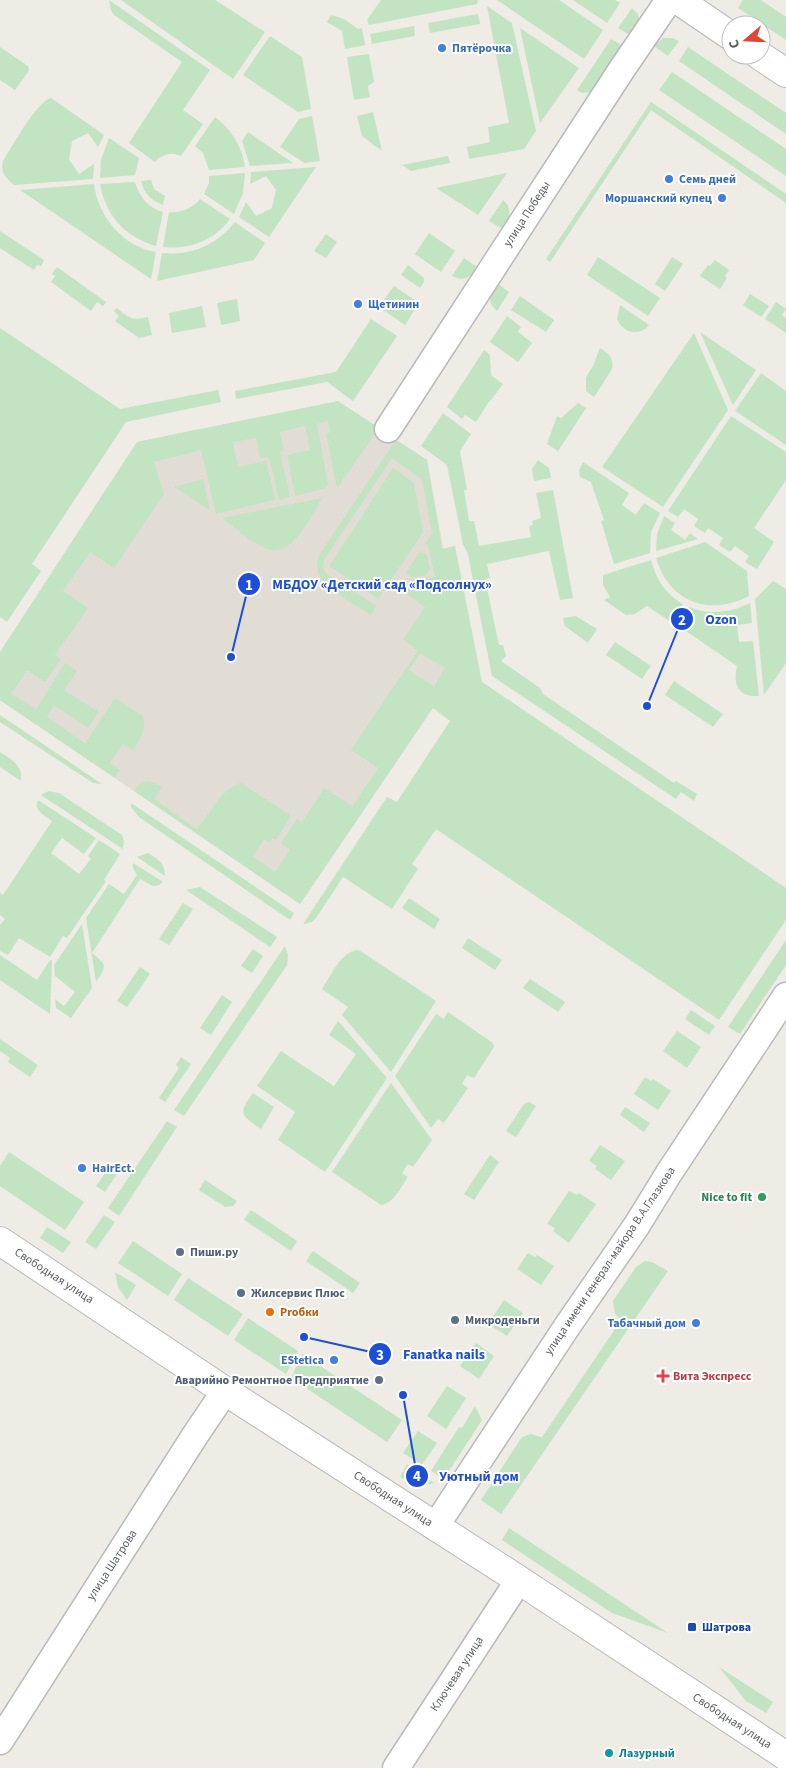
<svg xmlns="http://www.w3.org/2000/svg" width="786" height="1768" font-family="'Source Sans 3',sans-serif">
  <rect width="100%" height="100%" fill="#eeece4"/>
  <path fill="#e1ddd5" d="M338,401l89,59 37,202 -164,242 -300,-204v-48l137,-210z"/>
  <path fill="#c2e4c2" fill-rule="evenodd" d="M109,0l101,70 -27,40 20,14 -22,32c-9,-4 -19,-2 -26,6l-26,-19 53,-81 -68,-47 -3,-5z
    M121,0h94l50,32 -32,47z
    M381,0h96l1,1 -1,3 -108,21 -2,-5z
    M497,0h62l44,30 -19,29z
    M573,0h42l5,3 -13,20z
    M743,0h18l25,17v23l-48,-32z
    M487,6l25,17 24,108 -12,18 -55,10 -2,-12 23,-5 -2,-15 21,-4z
    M632,8l6,6 2,8 -7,15 -15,-9z
    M478,14l2,10 -50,9 -2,-10z
    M331,15l13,4 14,10 4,-1 3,17 -20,4 -3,-18 -15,-9z
    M414,26l1,10 -43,8 -2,-10z
    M520,28l59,40 -39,55z
    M270,36l32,21 9,52 -13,3 -55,-37z
    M663,38h9l7,3 -11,15 -14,-10z
    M611,39l15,9 -33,44 -11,1 -5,-3z
    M0,47l28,19 1,3 -1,3 -13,18 -15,-10z
    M688,47l98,66v21l-107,-73z
    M369,54l5,28 -6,4 2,11 -16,3 -7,-43z
    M672,72l114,77v27l-127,-86z
    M51,98l53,37 -6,12 -10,-14 -16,8 -3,18 10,15 15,-10 -1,15 -79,6c-8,-7 -14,-12 -11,-24 8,-13 34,-60 48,-63z
    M651,102l135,92v9l-135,-93 -101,152 -4,-3z
    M373,112l9,39 -20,-15 -5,-20z
    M312,116l8,45 -16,2 -24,-16 19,-28z
    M215,117c16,12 27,29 30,50l-36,3 -6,-17 -8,-7z
    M248,132l45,31 -43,3 -8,-25z
    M109,138l30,20 -4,17 -35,3 1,-18z
    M448,156l2,7 -39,8 -9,-6z
    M316,167l-47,70 -30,-20 7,-15 10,14 16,-8 4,-18 -10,-14 -16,8 1,-12z
    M245,173l-2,20 -9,21 -30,-20 5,-11v-7z
    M507,173l-29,42 -42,-27z
    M151,180l3,9 11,7 -2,9c-12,-5 -19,-11 -22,-24z
    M135,182c4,14 13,26 28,30l-7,34c-31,-9 -50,-30 -56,-62z
    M94,184c4,32 29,63 62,68l-5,27 -131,-89z
    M200,199l30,20c-16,22 -41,31 -67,28l6,-35c12,1 24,-4 31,-13z
    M503,200c10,9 7,19 0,29l-14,-8z
    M235,222l30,21 -11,17 -97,21 5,-28c30,3 54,-8 73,-31z
    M0,231l44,29 -3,6 -4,-1 -3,5 -34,-22z
    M429,233l26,18 -14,21 -26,-18z
    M326,234l11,8 -11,16 -12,-7z
    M598,257l62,41 -12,18 -61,-41z
    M672,257l11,7 -18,27 -10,-7z
    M464,258l13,9c-6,11 -14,15 -25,9z
    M715,260l14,10 -4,6 2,2 -7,11 -20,-13 8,-11 2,1z
    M408,265l16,13v4l-4,6 -19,-13z
    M57,267l49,35 -3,4 -6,-4 -6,9 -40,-29 4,-6 -3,-2z
    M497,283l12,9 -12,19 -5,-5 -3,-9z
    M394,286l25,17 -14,22 -26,-18z
    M750,294l19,12 -8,11 -18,-12z
    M520,296l34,24 -8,12 -35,-22z
    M237,299l3,22 -19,4 -4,-22z
    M776,302l10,7 -4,6 4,3v15l-21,-14z
    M620,305l29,20c-10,12 -26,8 -32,-6z
    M202,306l4,21 -34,6 -3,-20z
    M117,308c12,10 14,13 31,9l4,18 -13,3 -24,-17 4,-5 -5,-5z
    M507,316l14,11 -3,5 14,11 -14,19 -28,-20z
    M371,319l26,17 -44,65 -26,-19 -91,17 -1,-8 101,-19z
    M0,328l120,81 98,-19 3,12 -95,20 -94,142 9,7 -34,51 -7,-5z
    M700,332l56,38 -23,35z
    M694,333l34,77 -65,97 -61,-40z
    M600,348c9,6 14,10 12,21l-18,28 -8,-6v-14l7,-11z
    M484,350l6,5 1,20 12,9 -12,16h-1l-14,22 -11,-7 -3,4 -15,-12z
    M761,373l25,18v54l-51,-34z
    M338,401l41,27 -42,60 -11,-54 4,-2 -2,-11 -11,3 11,61 -3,3 -30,8 -8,-41 23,-5 -5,-24 -25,6 4,19 -4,1 10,45 -11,3 -10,-43 -9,1 -4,-20 -23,4 5,25 28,-6 9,39 -59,14 -15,-64 -47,12 10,32 -50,74 -24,-16 -27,39 25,17 -33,47 6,4 -16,23 -18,-12 -16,24 25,15 29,-46 12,8 -13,19 35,22 -11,16 -34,-23 -7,12 38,26 30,-45 28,18c3,14 -2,23 -10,34l-10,-6 -13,19 10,7 -5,8 -115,-78v-48l137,-210z
    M578,403l8,5 -28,43 -11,-7 10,-28 4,2z
    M443,413l28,21 -11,17 7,39h-3l5,31h5l5,25 52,-9 -2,-11 4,-1 -1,-4 9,-3 -5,-25 17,-3 20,108 -13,2 -11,-49 -62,13 3,14 -5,1 14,66h4l3,11 -5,5 39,27 3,6 131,89 2,-2 21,13 -3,7 -13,-9 -5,7 -184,-123 -21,-106 -3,-16 -5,-10 -16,-79 -26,-19z
    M731,416l55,36v28l-32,48 20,14 -17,27 -12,-7 4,-6 -14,-10 -5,6 -11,-7 4,-7 -15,-10 -3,5 -11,-7 4,-7 -14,-10 -6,8 -10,-6z
    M396,440l31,20 15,89 13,-3 27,136 304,206v32l-67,100 -283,-191 -24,35 6,5 -26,40 -49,-32 -27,41 -4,4 -9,2 84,-127 10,5 53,-81 -17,-13 -133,196 -166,-113c8,-12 17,-12 28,-4l-8,12 43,30c13,-15 23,-40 44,-46l50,33 -15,24 -3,-2 -3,5 -6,-4 -11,18 22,15 15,-22 -9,-7 16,-24 5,3 22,-34 28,18 26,-38 -27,-18 67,-99 -15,-12 22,-32 -21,-15 6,-11 25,-4 -7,-32 -3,-1 7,-11 -10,-53 -30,-22 -68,102 -1,7 3,6 50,33 -5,9c-19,-13 -67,-34 -51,-61zM420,653l25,15 -11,18 -25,-16z
    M538,460l11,8 2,10 -17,3 -2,-12z
    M583,462l46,31 -7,12 14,10 8,-12 16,10 -9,19 -1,21 -36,11 -13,-43 3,-1 -13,-38 -11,-5 -1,-7z
    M393,468l21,15 9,49 -45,67 -49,-33z
    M203,479l7,31 -36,-23z
    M322,498c-11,18 -29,60 -55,51 -15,-6 -32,-21 -45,-31z
    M664,516l11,7 -4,7 14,10 5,-7 8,6 -42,12 1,-17z
    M705,542l42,29 2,25c-40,21 -80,6 -93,-38z
    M420,551l7,4 3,14 -5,7 -13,1 -6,-4z
    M651,560c5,19 14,34 32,44l-12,18 -24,-16 -12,8 -9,1 -22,-15 6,-3 -7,-12v-10z
    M773,581l13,8v74l-22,32 -9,-96z
    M750,603l2,20 -15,2 2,17 14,-1 6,55c-22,1 -26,-12 -22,-30l-60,-41 12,-18c19,8 42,6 61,-4z
    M576,616l21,13 -9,14 -23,-17 -2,-8z
    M615,642l36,24 -9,13 -36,-24z
    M674,681l49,33 -10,13 -48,-32z
    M0,715l102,69 -9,-1 -93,-61z
    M0,752c11,7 23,13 21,29l-21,-14z
    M49,791l10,2 63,42 2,6 -1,8 -82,-54z
    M38,800l58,38 -12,16 -22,-16 -11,15 28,21 12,-15 -3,-3 11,-16 21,14 -16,26 2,1 -39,57 -4,-2 -13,21 -31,-19 -11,17 -8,-4v-26l5,-6 -5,-4v-22l3,2 49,-74c-7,-6 -19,-10 -14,-21z
    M131,803l163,110 -4,7 -151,-103 -8,-10z
    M148,853c11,7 17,10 17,23l-28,-19z
    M133,863l30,19 -4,3 -6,1 -13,-7 -48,74c15,12 15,13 4,29l-10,-64 23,-34 15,10 13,-19 -4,-7z
    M200,887l77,50 -7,10 -84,-57z
    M409,898l31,21 -6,10 -32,-21z
    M183,903l10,6 -24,36 -10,-6z
    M82,924l10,64 -21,30 -15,-10 -1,-9 9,7 11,-14 -20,-16 -1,-11z
    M468,938l34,22 -7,10 -33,-22z
    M786,940v25l-46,69 -12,-7z
    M285,946l3,9 -1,10 -103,151 -10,-6z
    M253,949l10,7 -11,17 -11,-7z
    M357,950l5,2 74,49 -45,71 -49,-57 6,-8 -26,-18c8,-12 19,-37 35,-39z
    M0,955l37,25 13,-20 2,1 -2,53 -50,-34z
    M140,967l10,7 -23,33 -10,-6z
    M530,979l35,23 -7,10 -35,-24z
    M222,995l10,7 -21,33 -11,-7z
    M691,1010l24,16 -6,9 -24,-16z
    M448,1012l45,31 1,4 -20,31 -7,-3 -5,9 6,4 -24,35 -6,-4 -7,9 -36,-52 41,-62 8,5z
    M338,1021l49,57 -62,94 -47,-32 17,-28 -38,-26 24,-35 53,35 22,-32 -27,-19z
    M677,1031l24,16 -14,21 -24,-17z
    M0,1039l38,26 -8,12 -22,-15 2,-4 -10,-7z
    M181,1057l10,7 -26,38 -6,-4 20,-30 -3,-3z
    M645,1077l6,4 2,-2 18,12 -13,19 -24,-16z
    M391,1083l41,57 -19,27 -5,-3 -6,9 6,4c-7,10 -14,26 -27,28l-49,-33z
    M253,1093l21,14 -13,22c-21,-15 -23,-15 -8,-36z
    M529,1102l7,4 -20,31 -10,-6 18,-27z
    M625,1107l25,16 -6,9 -24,-17z
    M167,1121l10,6 -58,89 -11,-8z
    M600,1145l25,16 -14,19 -16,-11 2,-3 -8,-5z
    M9,1152l75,50 -19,28 -65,-44v-20z
    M490,1155l9,7 -25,38 -10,-6z
    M111,1165l8,6 -14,21 -9,-6z
    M205,1180l32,21 -4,5 -8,1 -26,-17z
    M569,1191l8,4 2,-2 17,11 -27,39 -16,-12 2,-3 -8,-4z
    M251,1210l46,31 -6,10 -47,-31z
    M104,1215l11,7 -19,27 -11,-7z
    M47,1227l24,15 -8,11 -23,-15z
    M133,1241l49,33 -14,22 -50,-33z
    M313,1251l47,32 -7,10 -47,-32z
    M528,1253l7,4 2,-2 17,11 -13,19 -24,-16z
    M645,1261l7,1 16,9 -167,243 -20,-14 41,-63 9,-3 11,3 79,-117 -6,-6 -2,-13 23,-34z
    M115,1272l21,13 -9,15 -9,-13z
    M188,1278l55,36 -15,22 -54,-36z
    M504,1300l19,13 -16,23 -19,-12z
    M248,1318l50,33 -12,23 -52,-34z
    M476,1343l18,13 -15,23 -19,-13z
    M302,1354l100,66 -15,22 -96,-64z
    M447,1386l19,12 -20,31 -19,-13z
    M475,1406l7,14 -38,59 -13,-8 28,-44 3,1z
    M418,1431l19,12 -15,22 -19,-12z
    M407,1464l27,19c-13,4 -23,0 -34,-6z
    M509,1528l159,105 -56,-20 -110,-73z
    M719,1667l54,35 -7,11 -20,-12z"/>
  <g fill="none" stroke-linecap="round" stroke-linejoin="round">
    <defs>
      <path id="minor" d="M388,429l234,-360 47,-69
        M435,1527l133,-202 69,-100 32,-52 117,-177
        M0,1741l196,-307 29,-43
        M396,1768l123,-188"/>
      <path id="secondary" d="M678,0l53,36
        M759,55l27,18
        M0,1241l225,150 294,189 267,176"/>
    </defs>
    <use href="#minor" stroke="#b7babd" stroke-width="29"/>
    <use href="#secondary" stroke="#b6b9bd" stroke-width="30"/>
    <use href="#minor" stroke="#fff" stroke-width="26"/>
    <use href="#secondary" stroke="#fff" stroke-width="28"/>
  </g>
  <g fill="#3f7fe0" stroke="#fff" stroke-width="2">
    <circle cx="442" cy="48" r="5"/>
    <circle cx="669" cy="179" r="5"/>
    <circle cx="722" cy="198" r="5"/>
    <circle cx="358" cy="304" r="5"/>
    <circle cx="82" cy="1168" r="5"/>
    <circle cx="696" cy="1323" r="5"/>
    <circle cx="334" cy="1360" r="5"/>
  </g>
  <circle fill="#2e9e5b" stroke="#fff" stroke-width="2" cx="762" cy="1197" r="5"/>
  <g fill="#5c6f8a" stroke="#fff" stroke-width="2">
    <circle cx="180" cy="1252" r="5"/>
    <circle cx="241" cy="1293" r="5"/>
    <circle cx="455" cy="1320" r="5"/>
    <circle cx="379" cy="1380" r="5"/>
  </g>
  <circle fill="#e8710a" stroke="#fff" stroke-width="2" cx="270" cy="1312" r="5"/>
  <path fill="#e0444e" stroke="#fff" stroke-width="2" d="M660.5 1368.5h5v5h5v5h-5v5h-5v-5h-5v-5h5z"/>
  <rect fill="#1a4fb4" stroke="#fff" stroke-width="2" x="687" y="1622" width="10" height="10" rx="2.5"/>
  <circle fill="#0f9aa8" stroke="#fff" stroke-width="2" cx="609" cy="1753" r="5"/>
  <g text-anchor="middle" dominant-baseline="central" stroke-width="4" stroke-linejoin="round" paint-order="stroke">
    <g font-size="12" font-weight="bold" fill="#366cbe" stroke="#fff" text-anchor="start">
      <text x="452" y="48">Пятёрочка</text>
      <text x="679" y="179">Семь дней</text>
      <text x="712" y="198" text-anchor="end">Моршанский купец</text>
      <text x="368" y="304">Щетинин</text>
      <text x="92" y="1168">HairEct.</text>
      <text x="686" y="1323" text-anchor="end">Табачный дом</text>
      <text x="324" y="1360" text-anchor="end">EStetica</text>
    </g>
    <g font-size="12" fill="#5c6064" stroke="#fff">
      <text transform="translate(527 214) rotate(-57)">улица Победы</text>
      <text transform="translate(610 1261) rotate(-56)">улица имени генерал-майора В.А.Глазкова</text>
      <text transform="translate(54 1276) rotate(33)">Свободная улица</text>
      <text transform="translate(393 1499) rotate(33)">Свободная улица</text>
      <text transform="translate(112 1565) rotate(-57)">улица Шатрова</text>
      <text transform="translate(457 1674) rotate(-57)">Ключевая улица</text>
      <text transform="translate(732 1721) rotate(33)">Свободная улица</text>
    </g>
    <g font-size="12" font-weight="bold" fill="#27864d" stroke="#fff" text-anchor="end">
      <text x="752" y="1197">Nice to fit</text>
    </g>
    <g font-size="12" font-weight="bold" fill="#4e5e75" stroke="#fff" text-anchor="start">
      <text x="190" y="1252">Пиши.ру</text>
      <text x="251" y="1293">Жилсервис Плюс</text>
      <text x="465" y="1320">Микроденьги</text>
      <text x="369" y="1380" text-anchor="end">Аварийно Ремонтное Предприятие</text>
    </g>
    <g font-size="12" font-weight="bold" fill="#c56008" stroke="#fff" text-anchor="start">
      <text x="280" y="1312">Proбки</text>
    </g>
    <g font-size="12" font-weight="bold" fill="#be3a42" stroke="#fff" text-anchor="start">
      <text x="673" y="1376">Вита Экспресс</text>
    </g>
    <g font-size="12" font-weight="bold" fill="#164399" stroke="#fff" text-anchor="start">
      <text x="702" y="1627">Шатрова</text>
    </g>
    <g font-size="12" font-weight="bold" fill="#0d838f" stroke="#fff" text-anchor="start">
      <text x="619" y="1753">Лазурный</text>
    </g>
  </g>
  <path fill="none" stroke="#1d4ed8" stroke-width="2" d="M231 657L249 584M647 706L682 619M304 1337L380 1354M403 1395L417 1476"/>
  <g fill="#1d4ed8" stroke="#fff" stroke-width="2">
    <circle cx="231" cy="657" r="5"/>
    <circle cx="647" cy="706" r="5"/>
    <circle cx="304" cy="1337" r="5"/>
    <circle cx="403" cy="1395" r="5"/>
    <circle cx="249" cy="584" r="12"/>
    <circle cx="682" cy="619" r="12"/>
    <circle cx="380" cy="1354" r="12"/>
    <circle cx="417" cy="1476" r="12"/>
  </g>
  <g font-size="15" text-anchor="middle" font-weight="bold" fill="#fff">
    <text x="249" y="590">1</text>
    <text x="682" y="625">2</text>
    <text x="380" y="1360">3</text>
    <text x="417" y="1481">4</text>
  </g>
  <g font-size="14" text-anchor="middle" font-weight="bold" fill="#1d4ed8" stroke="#fff" stroke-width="4" stroke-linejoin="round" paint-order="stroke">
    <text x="382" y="589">МБДОУ «Детский сад «Подсолнух»</text>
    <text x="721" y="624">Ozon</text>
    <text x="444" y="1359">Fanatka nails</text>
    <text x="479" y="1481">Уютный дом</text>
  </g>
  <g transform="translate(746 40) rotate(251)"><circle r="24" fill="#ffffff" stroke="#bebfc1"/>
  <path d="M0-4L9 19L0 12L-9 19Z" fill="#df4539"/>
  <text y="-8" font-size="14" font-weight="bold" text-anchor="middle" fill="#5c6064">С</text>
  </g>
</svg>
